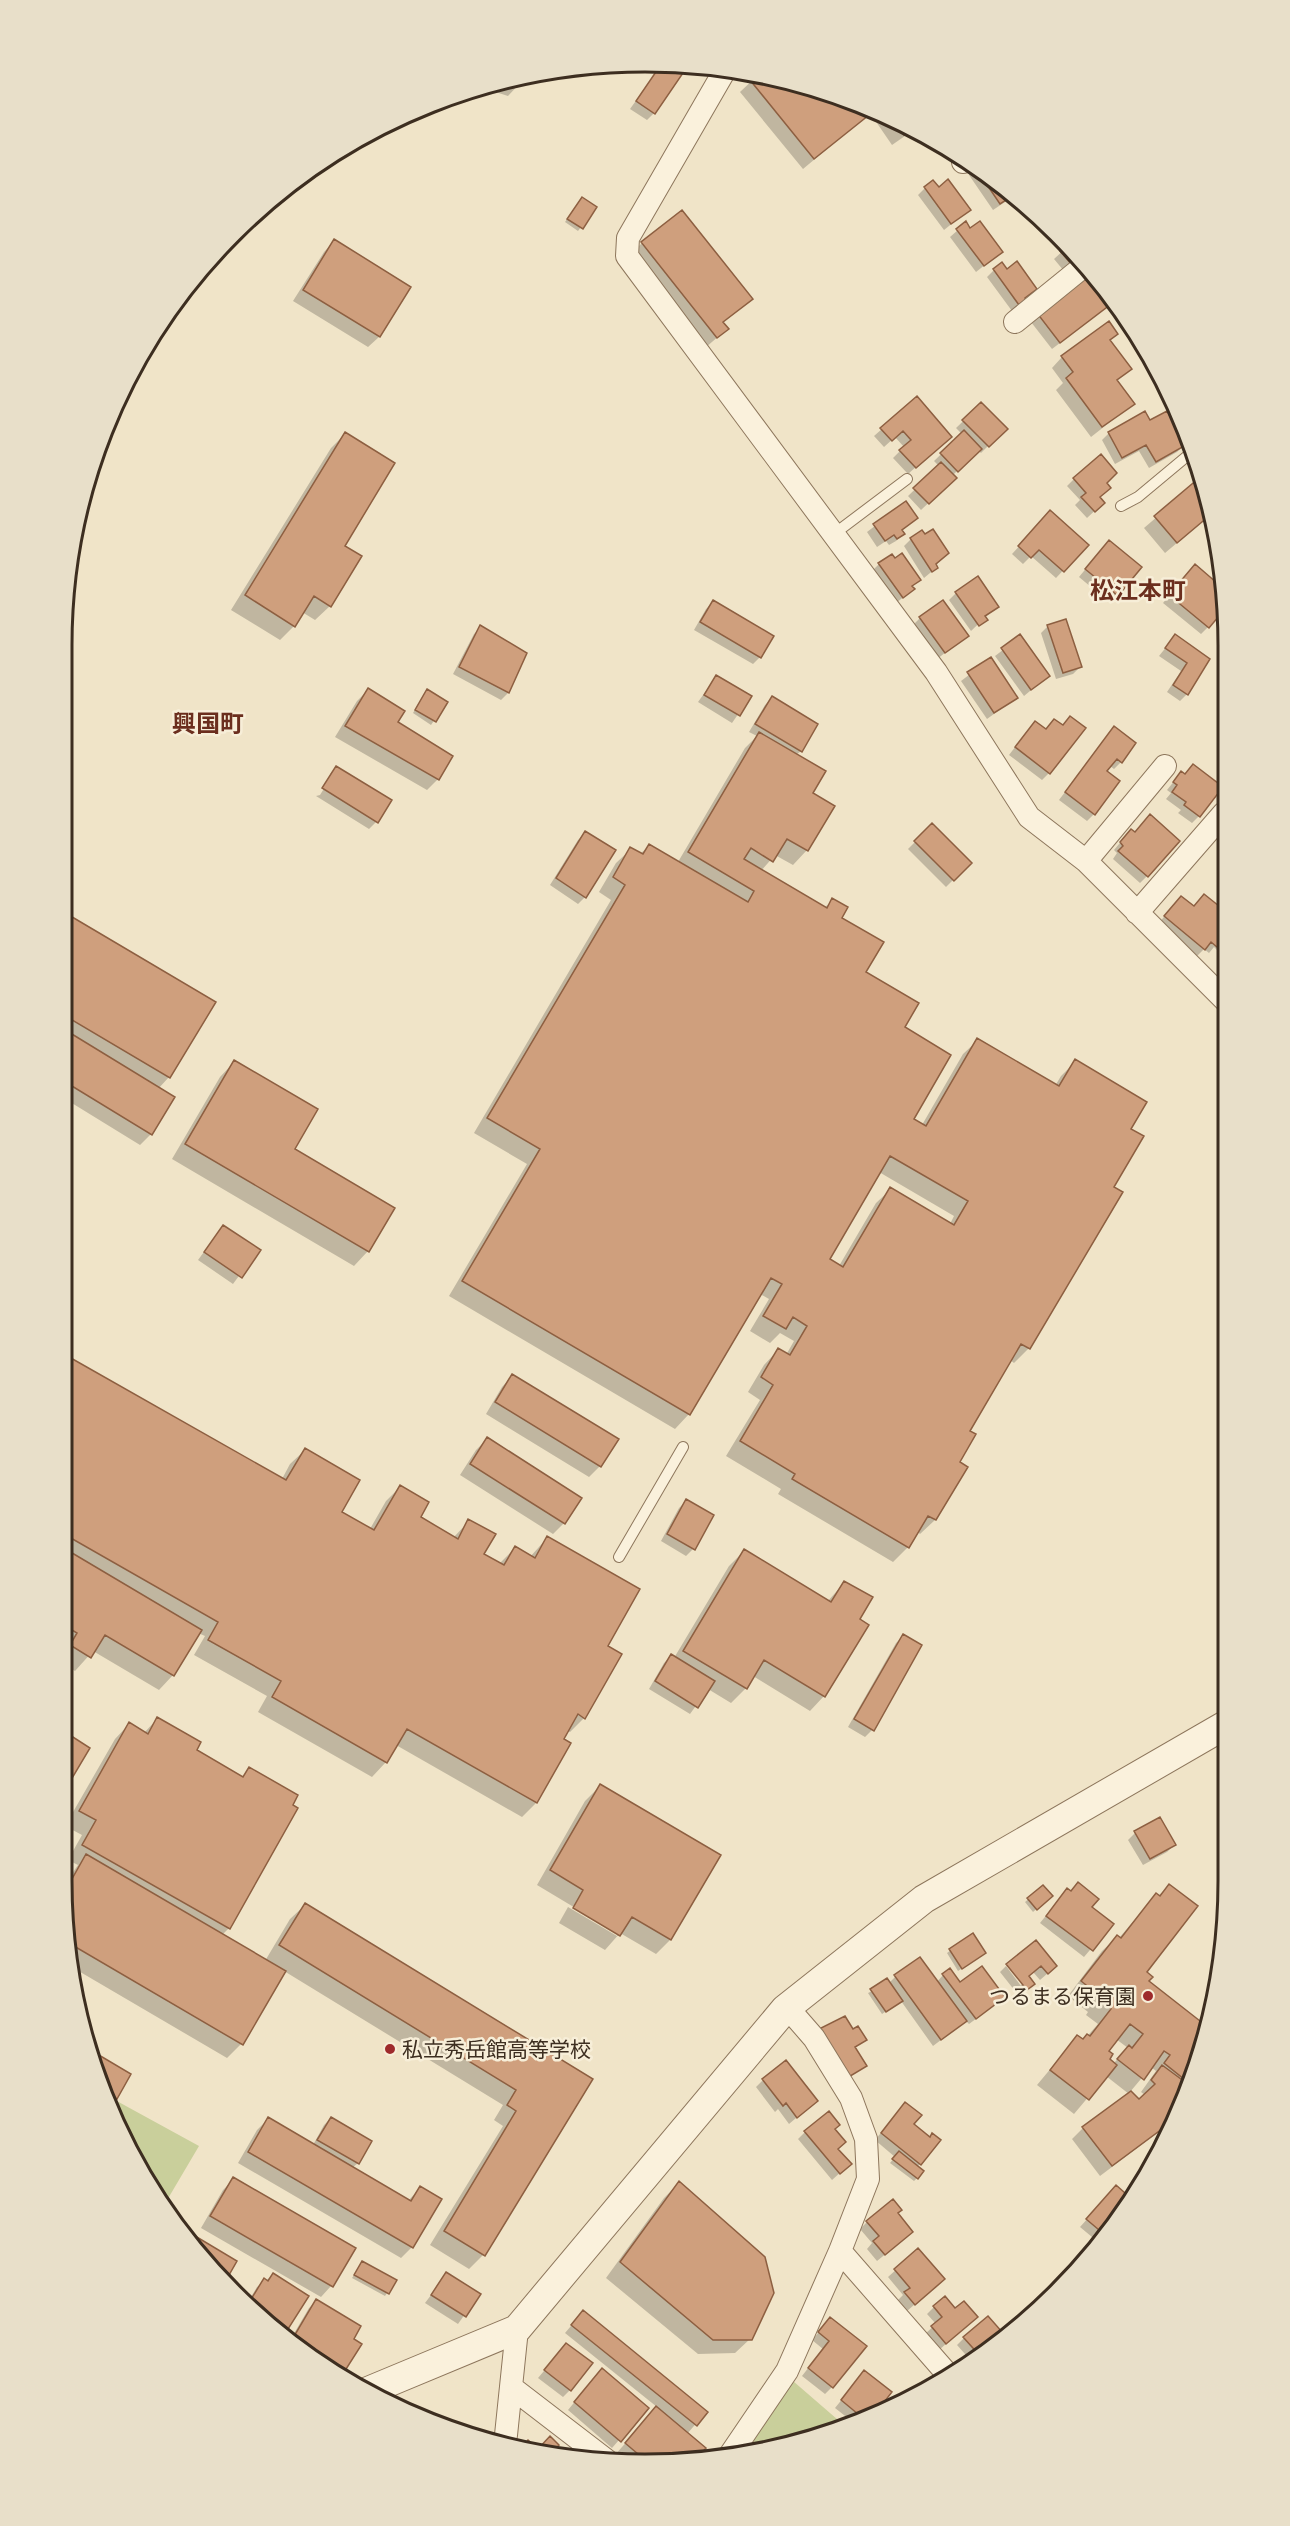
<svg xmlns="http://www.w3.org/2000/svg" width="1290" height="2526" font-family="'Zilla Slab','Noto Sans JP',serif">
  <rect width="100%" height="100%" fill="#f0e4c8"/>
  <path fill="#c9cf9b" d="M104,2094l95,52 -36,61 -23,-35z
    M793,2381l52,45 -49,19 -67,13z"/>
  <path fill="#0003" fill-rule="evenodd" d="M663,63l-9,50 -7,7 -17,-11z
    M758,75l38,6 107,41 12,7 -23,16 -22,-32 -67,56 -63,-77z
    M524,77l-2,4 -14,15 -28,-9z
    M977,168l23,14 14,14 -21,14 -24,-35z
    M925,188l44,22 -25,20 -26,-35z
    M579,202l16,6 -17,23 -13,-9z
    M966,223l4,7 31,22 -25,20 -26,-35z
    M334,241l75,46 -30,50 -11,10 -75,-46 31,-49z
    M642,243l109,56 -29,25 5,5 -22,19 -74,-94z
    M1066,248l12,12 -14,11 -10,-12z
    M994,270l30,30 -12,11 -25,-34z
    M1092,274l16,16 7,11 -63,48 -21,-27z
    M1109,341l21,28 -14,12 17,23 -42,33 -35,-47 7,-7 -11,-15 10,-11z
    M917,398l26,45 -35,31 -15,-16 11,-11 -9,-10 -11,10 -10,-11z
    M981,404l24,25 -24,24 -3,-3 -26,26 3,2 -34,32 -13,-14 31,-30 -5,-5 28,-27 -6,-6z
    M1150,422l34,23 -7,7 -28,16 -10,-17 -24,13 -13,-24 7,-7z
    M345,434l-2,112 -13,60 -15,14 -13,-8 -8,14 -14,14 -49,-30 100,-162z
    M1074,479l31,4 -7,15 5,5 -16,15 -12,-13 5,-5 -13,-14z
    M1200,480l9,36 -44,37 -21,-25z
    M905,503l11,15 -15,13 2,3 -7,7 -7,4 -3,-4 -9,6 -10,-15z
    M1044,519l43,26 -31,33 -25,-22 -8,8 -11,-10z
    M911,539l31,20 -7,7 1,2 -12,10 -20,-32z
    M1102,549l38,18 -31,35 -30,-25z
    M879,564l40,16 -7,7 1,2 -18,15 -23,-33z
    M1188,573l20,54 -7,7 -38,-31z
    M956,593l41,13 -26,25 -22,-31z
    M713,602l59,34 -12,21 -7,7 -59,-34 12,-21z
    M920,618l47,18 -30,23 -24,-34z
    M1048,626l32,41 -7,7 -17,5 -15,-46z
    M481,627l44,26 -17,40 -7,7 -48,-26 21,-40z
    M1175,636l33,23 -21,35 -7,7 -13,-9 14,-21 -22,-15z
    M1020,637l28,39 -24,20 -29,-40z
    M990,659l26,39 -29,21 -26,-38z
    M716,677l34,20 -18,26 -34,-21z
    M368,690l70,89 -11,11 -92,-53 22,-36z
    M424,694l22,9 -15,22 -18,-12z
    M772,698l29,53 -5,4 15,39 -4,56 -14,15 -18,-10 -14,16 63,37 9,-8 31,72 39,56 9,91 10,6 41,-71 15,-14 77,46 6,-10 15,-15 53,68 -17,59 -83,160 -15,15 -4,-3 -42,71 -10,31 8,5 -31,53 -15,14 -2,-2 -10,15 -15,15 -115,-68 3,-5 -55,-33 34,-56 -12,-8 16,-27 14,-15 8,5 8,-14 -14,-8 -10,10 -20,-12 19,-32 -9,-5 -71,120 -14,15 -226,-133 78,-132 -53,-31 137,-233 -12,-8 17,-29 15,-14 9,5 9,-8 29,16 67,-114 12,-12 -8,-4 16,-27zM879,1172l75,44 -4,8 -59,-35 -15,14 -37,63 -11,-6z
    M1054,721l-5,52 -7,7 -33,-25 19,-25h17z
    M1108,735l13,27 -7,7 -4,-3 -5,6 -11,42 -7,7 -28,-21z
    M336,768l40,54 -7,7 -53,-33 4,-1 13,-21h-3z
    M1185,775l14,41 -7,7 -14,-10 3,-3 -15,-11 5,-6 -4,-3 8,-10z
    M932,825l38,38 -24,24 -38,-38z
    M585,833v64l-7,7 -28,-19 28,-45z
    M1134,834l13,42 -7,7 -27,-24 4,-6 -3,-3 10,-12z
    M1224,867v16l-7,-6z
    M1204,896l20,16 1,38 -4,4 -7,-7 -5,6 -5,-4 -7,7 -39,-32 16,-19 19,3z
    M62,912l107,165 -11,12 -7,45 -11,11 -78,-48z
    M234,1062l59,87 75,102 -14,15 -182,-107 48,-82z
    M223,1226l35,24 -25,34 -35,-24z
    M62,1354l220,125 8,-15 15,-14 35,62 30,17 16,-28 14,-14 19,31 34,20 16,-17 13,33 17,10 16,-16 15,9 17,-19 59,109 -22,71 -14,14 -3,-1 -5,9 7,3 -33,60 -14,14 -126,-72 -10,17 -14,15 -114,-65 9,-16 -73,-41 11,-19 -7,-3 -25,42 -14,15 -66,-39 -18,20 -13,-8 2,-16 -2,-1z
    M512,1376l88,90 -11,11 -103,-63 16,-27z
    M487,1439l77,84 -11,11 -93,-59 16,-25z
    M686,1501l7,48 -7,7 -25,-15 18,-33z
    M744,1551l83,51 18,-20 13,38 -34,76 -14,15 -57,-35 -7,12 -15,15 -23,-14 -18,25 -41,-25 15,-26 7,-7 3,2 55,-92z
    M903,1636l-31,94 -7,7 -17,-10 48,-84z
    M157,1719l38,32 46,27 8,-9 -20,159 -7,7 43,26 25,-42 15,-14 286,174 -108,176 -14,14 -39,-24 73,-119 -9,-6 9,-15 -219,-134 -43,73 -14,14 -157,-92 -8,-78 16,-23 -10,-5 14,-25 -17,-9 50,-87 14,-15 15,9z
    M62,1732l26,16 -26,45z
    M600,1786l119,69 -49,85 -14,14 -36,-21 -15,17 -46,-27 9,-16 49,29v-3l-80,-48 48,-84z
    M1135,1833l39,12 -7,7 -24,13 -15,-25z
    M1169,1886l-24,86 2,10 62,47v3l-27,71 -2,-2 -11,14 3,4 -11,11 -61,46 -28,-37 11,-11 46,-34 -23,-18 -32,38 -37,-29 40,-48 6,4 15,-17 -12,-9 2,-3 -20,-16 34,-45 15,-14 2,1 37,-43 2,1zM1116,2039l12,9 -15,16 -6,-5v-8zM1151,2067l5,4 -15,21 4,3 -6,6 -9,-9z
    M1043,1887l8,9 -18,16 -8,-10z
    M1061,1897l29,11 22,16 -28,33 -44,-34z
    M972,1935l9,21 -23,15 -11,-18z
    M1036,1942l12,31 -8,7 -7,-8 -5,5 5,7 -14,12 -19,-24 6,-6 15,20z
    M943,1975l53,29 -27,20 -3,-3 -33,25 -32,-45 -19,13 -14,-21 21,-10 6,-6 42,5z
    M88,2050l41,25 -13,23 -7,7 -16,-36z
    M763,2080l53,21 -27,23 -11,-15 -3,3 -19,-25z
    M899,2111l13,13 8,40 -3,3v11l-3,3 -24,-18 5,-6 -20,-17z
    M331,2118l27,45 -6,5 56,33 12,-13 -8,59 -11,11 -163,-95 19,-33 11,-11 45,26 11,-20z
    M833,2129l9,42 -10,9 -34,-41 7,-7z
    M234,2179l97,107 -10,11 -120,-69 22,-38z
    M679,2183l71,156 -15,14 -37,1 -92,-76 58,-80z
    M1116,2187l16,14 -34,41 -18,-15z
    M896,2214l8,25 -27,22 -10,-12 5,-6 -12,-14 7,-7z
    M918,2250l18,36 -29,25 -9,-11 5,-5 -15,-18z
    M362,2263l33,18 -10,15 -33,-18z
    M447,2274l32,20 -21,30 -33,-21z
    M273,2275l34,21 -25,40 -22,-17 -14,-14 11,-18z
    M316,2301l36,38 -12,38 -19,-11 -32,-24 20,-34z
    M934,2307l35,17 -30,26 -14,-16 11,-10 -9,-10z
    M830,2319l2,68 -7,7 -23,-18 21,-27 -11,-9z
    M576,2320l130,92 -19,22 17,14 -11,12 -69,3 -9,-8 42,-48 -92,-74z
    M999,2335l3,4 -29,24 -16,-18 7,-7z
    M566,2345l4,45 -7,7 -25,-19z
    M864,2372l26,20 -18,24 -18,7 -19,-15z
    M595,2377l52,31 -35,40 -44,-38z"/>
  <path fill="#cf9f7d" stroke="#8d5f41" stroke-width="1.5" fill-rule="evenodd" d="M662,63h6l15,10 -28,41 -19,-13z
    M756,75l40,6 78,30 -60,48 -64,-79z
    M891,117l12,5 10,6 -9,7z
    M975,167l25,15 14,13 -14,9z
    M948,179l23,31 -20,14 -27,-37 9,-7 6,7z
    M582,197l15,10 -14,22 -16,-10z
    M682,210l71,89 -30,23 6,7 -12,9 -76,-96z
    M966,221l4,7 10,-7 23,31 -19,14 -28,-37z
    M334,239l77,48 -31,50 -77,-47z
    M1065,247l13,13 -6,5 -12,-14z
    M1017,261l20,28 -12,9 1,2 -7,5 -26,-36 9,-7 5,7z
    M1091,273l17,17 7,11 -55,42 -23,-30z
    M1109,321l9,13 -8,6 22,29 -15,11 18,24 -33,23 -36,-49 7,-6 -12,-16z
    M917,396l35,41 -36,31 -17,-18 12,-10 -8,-9 -11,10 -12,-13z
    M981,402l27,27 -19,18 -27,-27z
    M1145,411l5,9 17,-9 19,34 -30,17 -10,-17 -24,13 -14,-26z
    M964,430l18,19 -24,23 -18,-19z
    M345,432l50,31 -50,83 17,10 -31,51 -17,-11 -19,31 -50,-32z
    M1101,454l16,19 -10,10 4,5 -11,9 5,6 -10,9 -14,-15 5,-4 -13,-15z
    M941,462l16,16 -28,26 -16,-16z
    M1199,478l10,38 -32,27 -23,-27z
    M906,501l12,17 -16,12 3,4 -8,5 -3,-4 -9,6 -12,-17z
    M1050,510l39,35 -25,27 -25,-22 -8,8 -13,-12z
    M933,529l16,24 -13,11 2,4 -6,4 -22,-34 12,-8 3,4z
    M1109,540l33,27 -24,29 -33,-27z
    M902,553l19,27 -9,6 3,3 -12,9 -25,-35 14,-9 3,4z
    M1195,564l29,25v21l-15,18 -40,-33z
    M978,576l21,31 -14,9 3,4 -9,6 -24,-34z
    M713,600l61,36 -13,22 -61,-36z
    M943,600l26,36 -24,17 -26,-36z
    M1066,619l16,48 -19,6 -16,-48z
    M480,625l47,28 -18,40 -50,-26z
    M1020,634l30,42 -19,14 -30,-42z
    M1175,634l35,25 -22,36 -15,-10 14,-22 -22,-15z
    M991,657l27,41 -24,15 -27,-41z
    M716,675l36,21 -12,20 -36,-21z
    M368,688l37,23 -7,11 55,34 -14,24 -94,-54z
    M427,689l21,13 -12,20 -21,-12z
    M772,696l46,28 -16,28 -47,-28z
    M1070,716l16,12 -36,46 -35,-27 20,-26 11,8 8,-10 9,6z
    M1114,726l22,17 -14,20 -5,-4 -10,12 13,10 -25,34 -30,-23z
    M759,732l67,39 -13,22 22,13 -27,45 -21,-12 -14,23 -22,-14 -7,11 83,49 5,-10 16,9 -6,11 42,24 -18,30 53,31 -14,24 46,28 -37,64 12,7 51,-88 82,48 16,-27 72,43 -16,27 13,7 -30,51 9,5 -93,157 -9,-5 -51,87 6,3 -16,28 8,5 -32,53 -8,-4 -19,32 -117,-69 3,-5 -55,-33 33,-56 -12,-8 17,-29 12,7 17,-29 -14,-9 -7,12 -23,-13 19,-32 -11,-6 -81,137 -228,-134 78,-132 -53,-31 138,-233 -12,-8 17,-30 13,7 6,-10 99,58 6,-11 -66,-39zM890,1156l78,45 -14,24 -64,-38 -47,80 -13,-8z
    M1193,764l30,23 -23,30 -16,-12 2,-3 -14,-10 5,-7 -4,-3 8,-11 4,3z
    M336,766l56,34 -14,23 -56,-35z
    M1150,814l30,27 -32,36 -30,-26 5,-5 -3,-4 11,-13 4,3z
    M932,823l40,40 -18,18 -40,-40z
    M585,831l31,19 -30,48 -30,-20z
    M1204,894l20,16 1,33 -3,-2 -5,6 -6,-5 -6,8 -41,-34 17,-20 13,10z
    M62,911l154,91 -46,76 -108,-64z
    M62,1028l113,69 -23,38 -90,-55z
    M234,1060l84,49 -23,40 100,59 -26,44 -184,-108z
    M223,1225l38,25 -19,28 -38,-26z
    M62,1353l224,127 19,-32 55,32 -18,32 32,18 26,-45 29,17 -8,15 37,22 10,-20 28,15 -12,20 20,11 11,-19 20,12 12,-22 93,53 -32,57 14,8 -37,65 -7,-5 -14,25 7,4 -34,60 -130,-74 -20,34 -115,-66 9,-16 -73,-41 10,-18 -156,-89z
    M512,1374l107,65 -18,28 -106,-65z
    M487,1437l95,61 -17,26 -95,-60z
    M686,1499l28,16 -19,35 -28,-16z
    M62,1547l140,83 -28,46 -69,-41 -14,23 -21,-13 7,-12 -13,-8 -2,4z
    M744,1549l87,53 13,-21 29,16 -13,22 9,6 -44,72 -61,-37 -17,29 -64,-38z
    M903,1634l19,11 -48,86 -20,-12z
    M671,1654l44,27 -17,27 -43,-27z
    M157,1717l44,25 -4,8 46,27 6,-10 49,28 -5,10 5,3 -68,121 -148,-84 14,-25 -17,-9 50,-89 19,12z
    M62,1730l28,18 -28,47z
    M600,1784l121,71 -50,85 -39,-23 -12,19 -47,-28 10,-18 -33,-20z
    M1160,1817l16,28 -26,14 -16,-28z
    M86,1854l200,117 -43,74 -176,-103 -4,-47z
    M1078,1882l21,17 -7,8 22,17 -21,27 -47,-35 21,-28 4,3z
    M1169,1884l29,22 -51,66 6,5 -4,4 60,47v4l-20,51 -25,-20 6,-8 -6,-4 -20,29 -27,-21 12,-14 3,3 11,-14 -13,-10 -21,27 4,3 -3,5 7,6 -28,35 -39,-30 27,-35 6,4 4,-5 3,2 21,-27 -12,-9 2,-3 -20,-16 36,-46 4,3 35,-45 4,3z
    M1043,1885l10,11 -16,14 -10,-12z
    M305,1903l288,176 -108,177 -41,-25 72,-120 -9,-6 9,-15 -237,-145z
    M973,1933l13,20 -24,16 -13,-20z
    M1036,1940l21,26 -9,8 -7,-8 -12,10 6,8 -8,6 -21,-26z
    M920,1957l47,64 -26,19 -47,-65z
    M982,1966l23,31 -29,22 -34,-45 8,-6 10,14z
    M887,1978l16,23 -17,11 -16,-23z
    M845,2016l8,13 5,-3 9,14 -12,7 12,19 -20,12 -30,-48z
    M87,2048l44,26 -14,25 -15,-9 -9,-21z
    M786,2060l32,41 -21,17 -11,-15 -3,3 -21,-27z
    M1162,2065l27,20 -6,14 -12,16 3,5 -62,46 -30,-39 49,-36 8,8 16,-15 -4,-4z
    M905,2102l17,13 -8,9 16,13 2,-4 9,7 -20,25 -40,-32z
    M829,2111l11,14 -5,4 11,13 -8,7 14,15 -12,10 -36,-43z
    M268,2117l143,84 9,-15 22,13 -29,49 -165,-96z
    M331,2117l41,24 -13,23 -42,-24z
    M899,2151l25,20 -6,8 -26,-20z
    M233,2177l123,71 -23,39 -123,-71z
    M679,2181l86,76 9,36 -22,47h-39l-93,-78z
    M1116,2185l17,15 -28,35 -19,-16z
    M893,2199l9,11 -4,3 15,19 -28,23 -12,-14 6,-5 -13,-15z
    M175,2224l62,37 -12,21 -43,-46z
    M918,2248l27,31 -30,26 -11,-13 6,-4 -16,-19z
    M362,2261l35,19 -8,14 -35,-19z
    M446,2272l35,22 -15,23 -35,-22z
    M273,2273l36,23 -26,41 -23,-18 -13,-13 17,-28 4,3z
    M945,2296l10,12 9,-7 14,16 -32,27 -15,-18 11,-9 -9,-11z
    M316,2299l45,27 -7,13 8,5 -21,33 -22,-12 -29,-22z
    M583,2310l125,102 -11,14 -126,-101z
    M988,2316l15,17 -3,2 3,3 -22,19 -18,-20z
    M830,2317l37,29 -34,42 -25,-20 21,-27 -11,-9z
    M566,2343l27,20 -22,28 -27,-21z
    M602,2368l47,40 -28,34 -47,-40z
    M864,2370l28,22 -18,23 -10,4 -23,-19z
    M892,2400l7,6 -15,6z
    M656,2406l50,42 -11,12 -64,2 7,-8 -13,-11z
    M550,2436l9,9 -9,11 -31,-6 9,-10 10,9z"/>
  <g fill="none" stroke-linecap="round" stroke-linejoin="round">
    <defs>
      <path id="service" d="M1121,506l17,-9 54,-45
        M834,534l73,-55
        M619,1557l64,-110"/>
      <path id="minor" d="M725,70l-97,168 -1,18 309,416 93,145 57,44 139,139
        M963,162l2,-2
        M1015,322l69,-56
        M1086,861l79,-95
        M1137,913l87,-100
        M840,2251l110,126
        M511,2387l99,76
        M502,2444l4,-9 11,-106
        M728,2458l59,-87 53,-120 28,-72 -2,-40 -15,-41 -37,-60 -27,-31"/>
      <path id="tertiary" d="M368,2391l149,-62 268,-320 139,-110 303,-175"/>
    </defs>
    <use href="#service" stroke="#8d765c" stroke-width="12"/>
    <use href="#minor" stroke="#8d765c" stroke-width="24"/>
    <use href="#tertiary" stroke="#8d765c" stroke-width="30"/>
    <use href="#service" stroke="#faf1dc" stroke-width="10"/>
    <use href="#minor" stroke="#faf1dc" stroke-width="22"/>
    <use href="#tertiary" stroke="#faf1dc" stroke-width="28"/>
  </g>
  <g fill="#9e2a2b" stroke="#f7eed8" stroke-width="2">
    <circle cx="1148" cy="1996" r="6"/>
    <circle cx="390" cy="2049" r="6"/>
  </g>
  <g text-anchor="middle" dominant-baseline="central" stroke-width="5" stroke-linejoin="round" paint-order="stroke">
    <g font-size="21" fill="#3d2e20" stroke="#f7eed8" text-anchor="end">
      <text x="1136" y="1996">つるまる保育園</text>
      <text x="402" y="2049" text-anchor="start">私立秀岳館高等学校</text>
    </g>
    <g font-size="24" font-weight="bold" fill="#6b2e1e" stroke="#f7eed8">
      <text x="1138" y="590">松江本町</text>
      <text x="208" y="723">興国町</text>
    </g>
  </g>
  <path d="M0 0H1290V2526H0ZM645 72H645A573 573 0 0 1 1218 645V1881A573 573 0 0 1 645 2454H645A573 573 0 0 1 72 1881V645A573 573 0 0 1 645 72Z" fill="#e8dfc9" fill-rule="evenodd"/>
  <path fill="none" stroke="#3d2e20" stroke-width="3" d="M645 72H645A573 573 0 0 1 1218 645V1881A573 573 0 0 1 645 2454H645A573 573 0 0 1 72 1881V645A573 573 0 0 1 645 72Z"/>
</svg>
